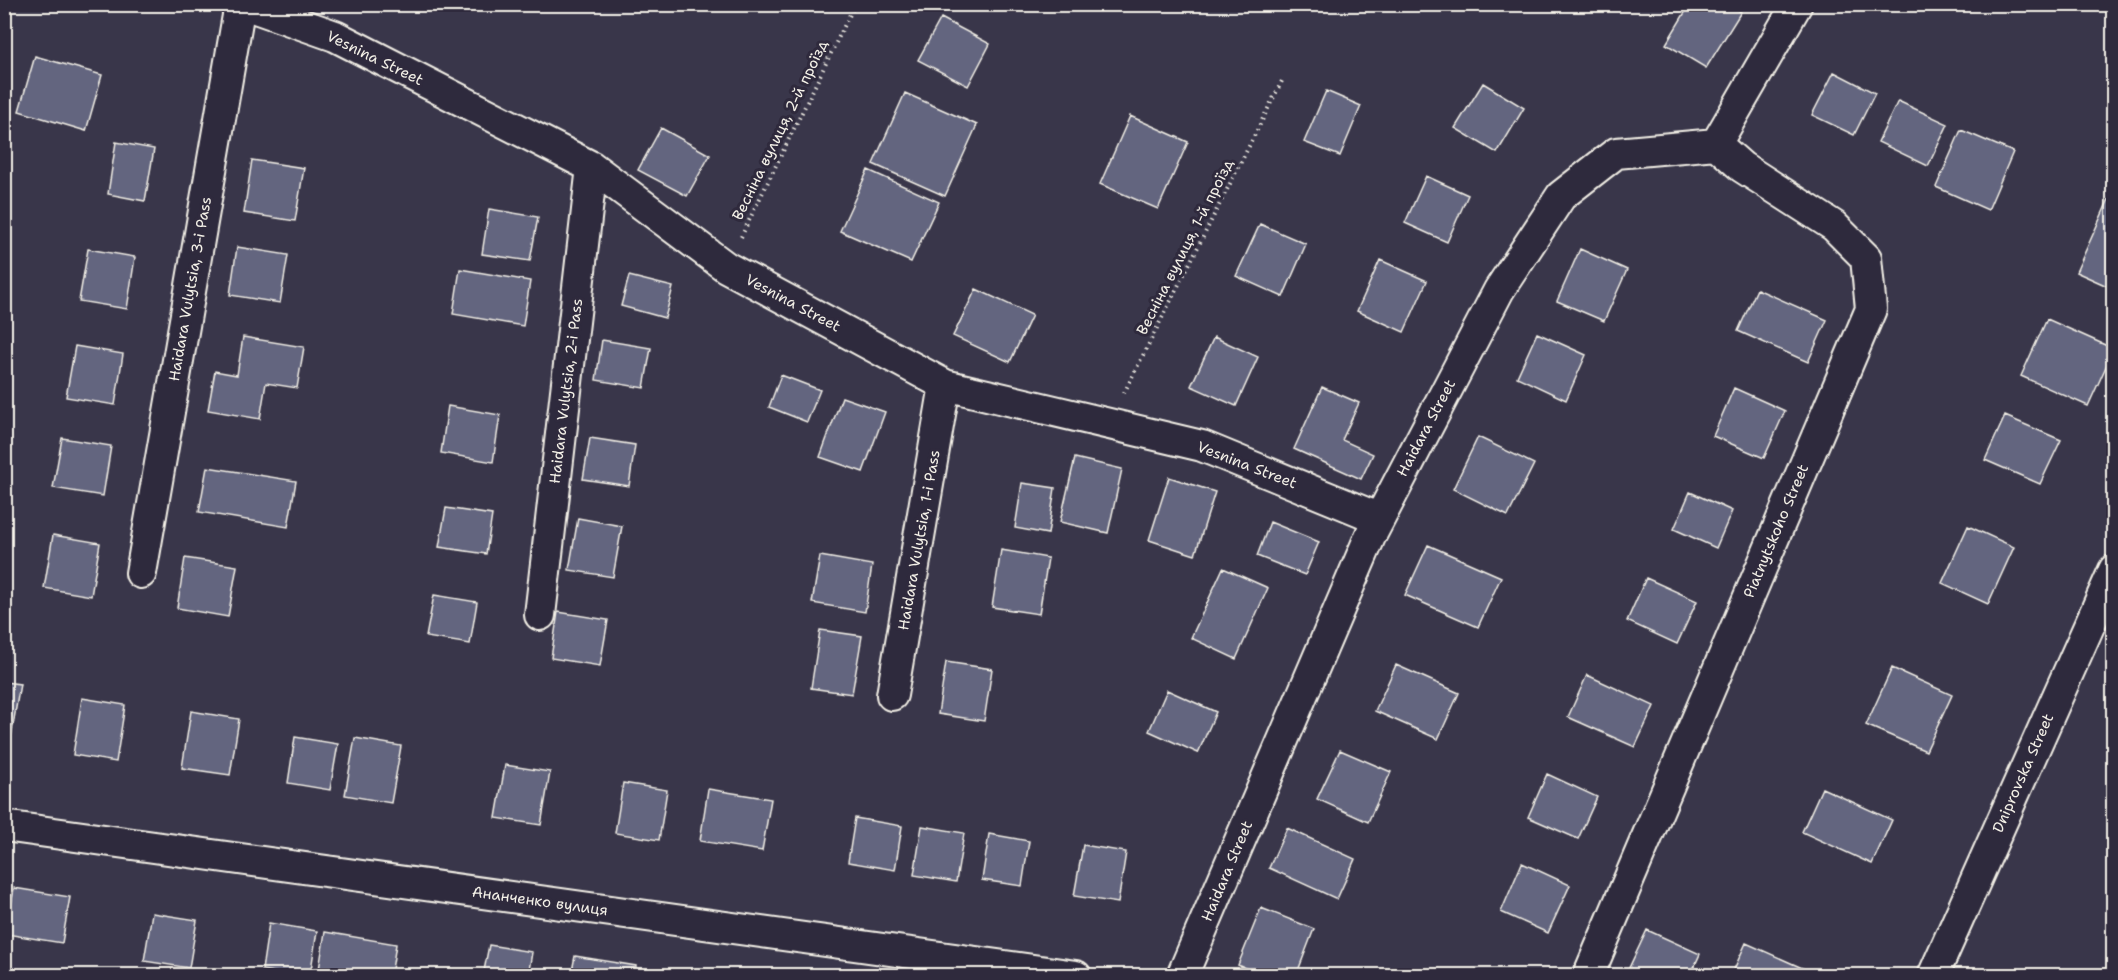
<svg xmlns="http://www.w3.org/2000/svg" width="2118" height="980" font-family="'Shantell Sans',sans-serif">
  <rect width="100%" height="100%" fill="#39364a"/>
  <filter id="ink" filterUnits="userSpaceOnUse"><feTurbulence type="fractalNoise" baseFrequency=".0167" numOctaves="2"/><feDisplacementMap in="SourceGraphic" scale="12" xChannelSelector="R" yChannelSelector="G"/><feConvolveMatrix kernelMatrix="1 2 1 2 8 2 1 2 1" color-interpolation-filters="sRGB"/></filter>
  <g filter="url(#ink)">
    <path fill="#63657f" stroke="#f4f1e8" stroke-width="1.5" d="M1690,4h38l13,8 -35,56 -40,-24z
      M941,18l49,26 -22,42 -50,-26z
      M35,56l67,19 -16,56 -67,-20z
      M1834,72l41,21 -21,42 -42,-20z
      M1483,83l41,25 -27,45 -42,-25z
      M1326,91l35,15 -21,50 -36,-14z
      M905,93l72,32 -32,71 -72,-32z
      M1898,101l50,23 -20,42 -50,-24z
      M1130,116l58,26 -30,67 -58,-25z
      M661,128l49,27 -23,41 -49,-26z
      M1961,130l52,22 -25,58 -52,-23z
      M116,142l38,7 -9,52 -37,-7z
      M252,160l52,8 -9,53 -51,-8z
      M868,170l71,32 -28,60 -71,-31z
      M1426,176l42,19 -21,47 -42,-19z
      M2113,190h1v99l-38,-17z
      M489,209l49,8 -8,44 -48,-7z
      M1260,224l46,20 -23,53 -47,-21z
      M237,247l51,8 -8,48 -50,-8z
      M88,249l47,8 -8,52 -48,-8z
      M1580,249l47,21 -23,51 -47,-20z
      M1380,260l47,21 -23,51 -47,-21z
      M460,269l70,12 -7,45 -70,-12z
      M629,276l44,11 -8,31 -44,-12z
      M976,289l56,26 -22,47 -57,-26z
      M1757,289l70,31 -19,42 -70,-31z
      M2047,319l67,30 -26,57 -67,-30z
      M1537,333l49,22 -20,45 -49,-23z
      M243,337l61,10 -7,41 -31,-5 -6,36 -52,-9 7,-39 22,4z
      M1214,337l44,20 -22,49 -45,-20z
      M602,340l49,8 -7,40 -48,-8z
      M75,346l48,8 -8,51 -49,-8z
      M781,375l39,15 -13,32 -38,-15z
      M1322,387l37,16 -17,37 31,14 -12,25 -67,-30z
      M1734,388l51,23 -21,47 -51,-22z
      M842,397l43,15 -22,60 -43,-15z
      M448,406l52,9 -7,47 -52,-9z
      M2005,416l56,24 -21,44 -55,-24z
      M1478,437l56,27 -26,52 -55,-27z
      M62,438l49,8 -8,50 -50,-8z
      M590,438l45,7 -6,41 -46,-7z
      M1075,458l47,11 -14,64 -48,-11z
      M207,467l89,14 -8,46 -89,-15z
      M1169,477l46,15 -20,63 -46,-15z
      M1022,483l33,5 -7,46 -33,-6z
      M1690,492l42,19 -16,37 -42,-19z
      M446,508l46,7 -6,39 -47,-7z
      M578,518l44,8 -9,51 -44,-7z
      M1270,522l49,20 -14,33 -48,-19z
      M1968,526l46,21 -26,57 -46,-21z
      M53,535l47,8 -9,53 -47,-8z
      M1428,545l73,32 -23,50 -73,-32z
      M1001,550l47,8 -9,56 -47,-7z
      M820,556l52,9 -7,47 -53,-9z
      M185,558l52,8 -9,51 -51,-9z
      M1223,568l45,20 -32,71 -45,-21z
      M1646,578l51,23 -20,43 -50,-23z
      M434,595l43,7 -7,42 -44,-7z
      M558,612l50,8 -8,46 -49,-8z
      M820,630l42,6 -10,58 -41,-6z
      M946,662l46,7 -8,52 -46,-7z
      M1396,665l63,28 -21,46 -63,-28z
      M1892,668l60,27 -26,56 -60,-26z
      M1587,675l67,31 -19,41 -67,-30z
      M4,682l16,2 -11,65 -5,-1z
      M1167,690l49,22 -18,41 -49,-22z
      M82,698l43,7 -9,57 -43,-7z
      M191,711l48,8 -9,56 -48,-7z
      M295,737l43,7 -8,46 -42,-7z
      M355,738l46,8 -10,57 -46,-8z
      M1340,750l51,22 -23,50 -51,-23z
      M505,765l45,7 -9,53 -45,-7z
      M1547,774l50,23 -19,42 -50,-22z
      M623,783l44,7 -8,50 -44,-7z
      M1822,788l70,32 -20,44 -70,-32z
      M708,789l63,10 -9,52 -62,-10z
      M855,818l47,8 -7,44 -47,-8z
      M922,826l42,7 -8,49 -42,-7z
      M1287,828l68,31 -18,40 -68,-31z
      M989,834l40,7 -7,45 -40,-6z
      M1083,845l43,7 -8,51 -44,-7z
      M1522,863l48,22 -22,48 -47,-21z
      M14,888l56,9 -8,46 -56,-9z
      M1261,908l53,21 -18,47h-32l-26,-11z
      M152,913l45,7 -8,48 -45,-7z
      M269,923l48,8 -7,45h-14l-34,-6z
      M1647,930l53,24 -10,22h-45l-16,-8z
      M325,932l71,12 -5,32h-73z
      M1746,943l72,32 -87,1z
      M489,945l43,7 -4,24h-45z
      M575,956l61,10 -1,10h-64z
      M1476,970l13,6h-15z"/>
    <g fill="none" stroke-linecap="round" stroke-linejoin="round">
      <defs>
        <path id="street" d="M244,4l91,32 257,131 134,100 219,118 257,61 176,72 -196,458
          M1371,535l128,-245 62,-94 55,-43 100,-9 81,-140
          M141,573l99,-569
          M540,615l52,-448
          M892,695l53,-310
          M4,826l1072,150
          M1588,976l283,-667 -5,-51 -32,-32 -92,-59 -26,-23
          M1933,976l181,-406"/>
      </defs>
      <use href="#street" stroke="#f4f1e8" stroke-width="34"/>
      <path stroke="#f4f1e8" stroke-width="4" stroke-dasharray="1.5 4.5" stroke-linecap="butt" d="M741,237l114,-233
        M1124,393l158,-312"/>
      <use href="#street" stroke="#2f2a3d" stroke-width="30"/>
    </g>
  </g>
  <g text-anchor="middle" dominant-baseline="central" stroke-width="6" stroke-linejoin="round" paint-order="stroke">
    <g font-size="15" fill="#f4f1e8" stroke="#2f2a3d">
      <text transform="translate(375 58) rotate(26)">Vesnina Street</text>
      <text transform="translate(780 130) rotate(-64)">Весніна вулиця, 2-й проїзд</text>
      <text transform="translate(1185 247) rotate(-63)">Весніна вулиця, 1-й проїзд</text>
      <text transform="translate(190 289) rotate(-80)">Haidara Vulytsia, 3-i Pass</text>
      <text transform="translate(793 303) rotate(28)">Vesnina Street</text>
      <text transform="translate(566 391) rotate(-83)">Haidara Vulytsia, 2-i Pass</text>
      <text transform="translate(1426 428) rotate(-62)">Haidara Street</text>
      <text transform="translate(1247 465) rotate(21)">Vesnina Street</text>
      <text transform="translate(1776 531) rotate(-67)">Piatnytskoho Street</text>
      <text transform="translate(919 540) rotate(-80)">Haidara Vulytsia, 1-i Pass</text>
      <text transform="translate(2023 773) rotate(-66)">Dniprovska Street</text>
      <text transform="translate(1227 871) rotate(-67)">Haidara Street</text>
      <text transform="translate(540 901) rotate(8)">Ананченко вулиця</text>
    </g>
  </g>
  <rect width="2118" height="980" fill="none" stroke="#2f2a3d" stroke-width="24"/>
  <rect x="12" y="12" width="2094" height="956" fill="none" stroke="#f4f1e8" stroke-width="2" filter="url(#ink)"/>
</svg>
